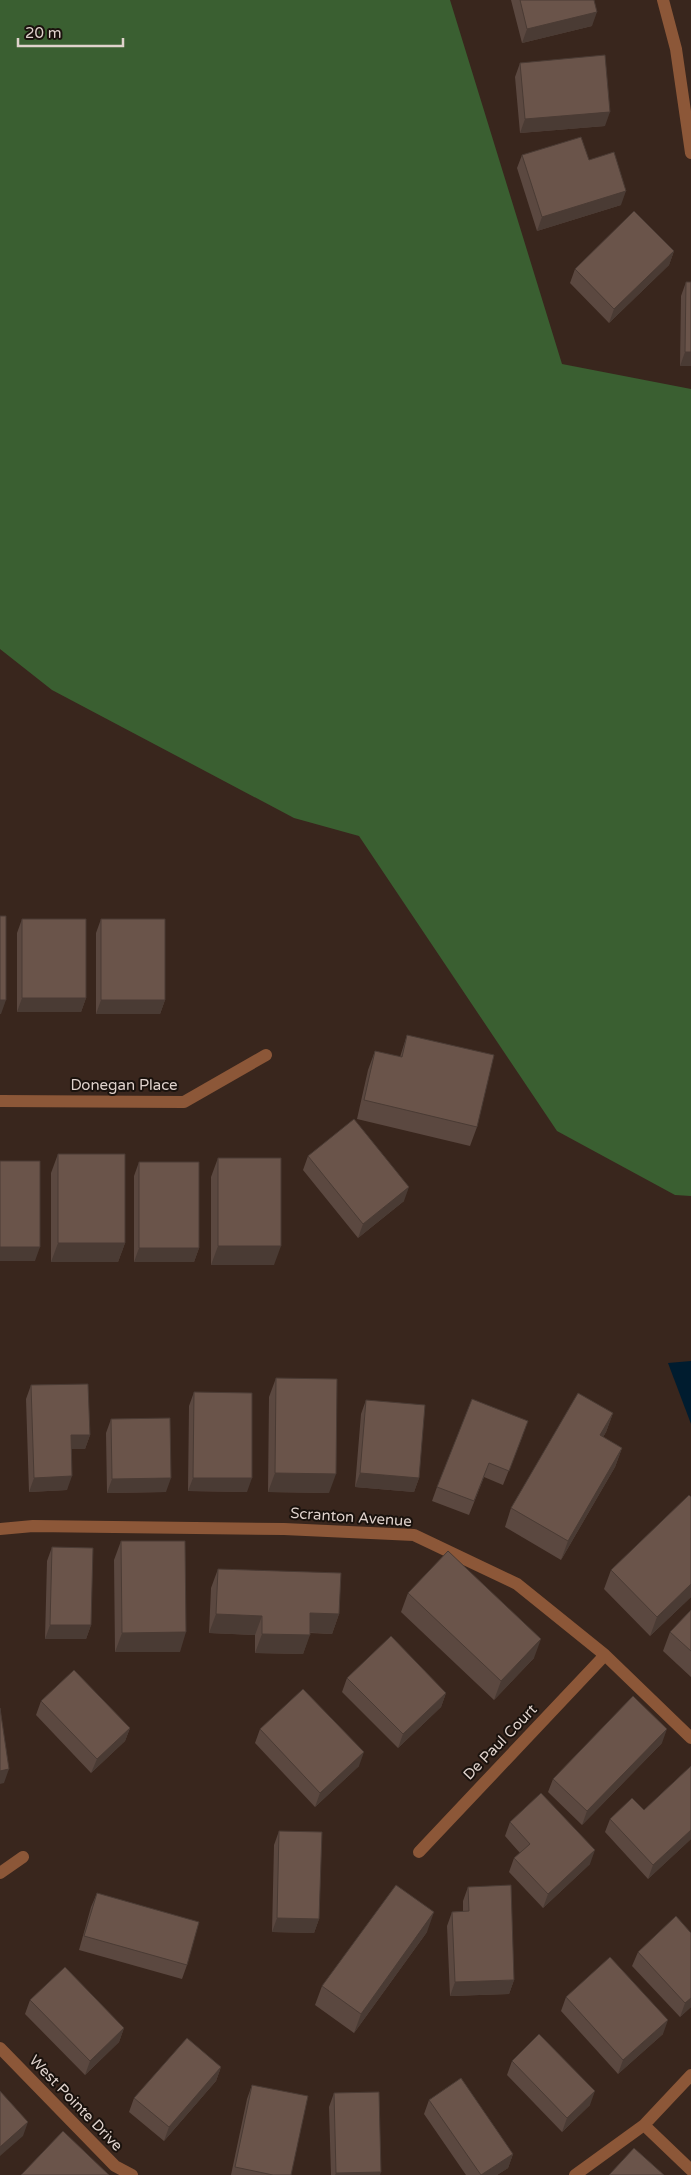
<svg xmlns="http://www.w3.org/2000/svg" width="691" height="2175" font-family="'Varela Round',sans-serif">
  <rect width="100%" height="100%" fill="#39261d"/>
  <path fill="#3a5f31" d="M0,0h450l112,364 129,25v807l-16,-1 -118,-64 -198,-295 -65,-18 -242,-128 -52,-41z"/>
  <path fill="#001c2f" d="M691,1361v63l-23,-61z"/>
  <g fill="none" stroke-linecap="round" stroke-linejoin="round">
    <path stroke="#8c5738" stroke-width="12" d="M663,0l13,49 15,104
      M0,1101l184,1 82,-47
      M0,1529l33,-3 251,3 130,6 103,49 88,71 86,83
      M419,1852l186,-197
      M0,1873l23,-16
      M0,2048l115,118 17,9
      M644,2125l47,45
      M575,2175l69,-50 47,-50"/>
  </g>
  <path fill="#5b4840" d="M511,0h83l-2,26 -70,17z
    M520,63l85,63 -85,7 -5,-56z
    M522,155l67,5 32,45 -84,26 -20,-63z
    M674,251l-5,14 -60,58 -39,-40 5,-14z
    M686,282l5,84h-11l1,-70z
    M22,919l64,79 -5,14h-64v-79z
    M101,919l64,81 -5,14h-64v-81z
    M407,1035l70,92 -7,19 -113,-27 11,-49 7,-19 25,6z
    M58,1154l67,89 -7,19h-67v-89z
    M308,1156l96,45 -46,37 -55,-68z
    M218,1158l56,107h-63v-88z
    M139,1162l60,86 -5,14h-60v-86z
    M276,1378l53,115 -61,-1 1,-95z
    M31,1385l59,50 -5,14h-14l-4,41 -38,2 -3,-93z
    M194,1392l53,100 -59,-1 1,-85z
    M366,1400l53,78 -5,14 -59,-5 6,-73z
    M613,1413l-7,19 -3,5 19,11 -7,19 -54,93 -56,-33 6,-19z
    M111,1419l55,73 -59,1 -1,-60z
    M523,1435l-20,50 -19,-8 -15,38 -37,-14 5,-14z
    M121,1541l59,111h-65l-1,-92z
    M52,1547l39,78 -5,14h-41l2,-78z
    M218,1569l121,45 -7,20 -22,-1 -7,21 -48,-1v-18l-46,-2 2,-45z
    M611,1570l80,27 -41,39 -46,-47z
    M408,1593l126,65 -40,42 -93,-88z
    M691,1610v67l-28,-26 7,-19z
    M347,1678l99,15 -5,14 -43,41 -56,-56z
    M41,1701l89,27 -5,13 -34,32 -55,-58z
    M260,1729l99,37 -44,41 -60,-64z
    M662,1743l-80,82 -34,-33 5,-13z
    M691,1766v73l-43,40 -43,-47 5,-13 34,-9z
    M510,1822l80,42 -47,44 -34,-36 5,-14 6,-5 -15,-17z
    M279,1831l40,88 -5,14 -42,-1 2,-87z
    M468,1887l46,93 -5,14 -59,2 -3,-70 5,-14 11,-1v-10z
    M97,1893l90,72 -5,14 -103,-29 12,-43z
    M427,1932l-73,101 -39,-28 7,-19z
    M691,1933v74l-11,10 -48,-51 6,-14z
    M566,1997l97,37 -45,40 -57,-63z
    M30,2000l94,28 -5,14 -34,33 -60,-61z
    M512,2061l78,44 -28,27 -55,-57z
    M221,2067l-5,14 -52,60 -35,-29 5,-14z
    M252,2085l39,90h-60l16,-76z
    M334,2093l46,82h-49l-2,-68z
    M429,2100l84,54 -5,14 -11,7h-31l-42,-61z"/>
  <path fill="#4a3b34" d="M597,12l-5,14 -70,17 5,-14z
    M610,112l-5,14 -85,7 5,-14z
    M626,191l-5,14 -84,26 5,-14z
    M674,251l-5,14 -60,58 5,-14z
    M685,352h6v14h-11z
    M22,998h64l-5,14h-64z
    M0,1000h6l-5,14h-1z
    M101,1000h64l-5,14h-64z
    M409,1187l-5,14 -46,37 5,-14z
    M58,1243h67l-7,19h-67z
    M218,1246h63l-7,19h-63z
    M0,1247h40l-5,14h-35z
    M139,1248h60l-5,14h-60z
    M613,1413l-7,19 -13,22 7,-19z
    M71,1435h19l-5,14h-19z
    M622,1448l-7,19 -54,93 7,-19z
    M275,1473l61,1 -7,19 -61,-1z
    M360,1473l59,5 -5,14 -59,-5z
    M72,1476l-5,14 -38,2 5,-14z
    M171,1478l-5,14 -59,1 5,-14z
    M193,1478h59l-5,14 -59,-1z
    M691,1584v13l-41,39 7,-19z
    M310,1613l29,1 -7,20 -29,-2z
    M216,1614l46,2 -7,19 -46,-2z
    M50,1625h41l-5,14h-41z
    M186,1632l-6,20h-65l7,-19z
    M262,1634l48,1 -7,19 -48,-1z
    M541,1639l-7,19 -40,42 7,-19z
    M446,1693l-5,14 -43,41 5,-14z
    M130,1728l-5,13 -34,32 6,-14z
    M667,1729l-5,14 -80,82 5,-14z
    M364,1752l-5,14 -44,41 5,-14z
    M9,1769l-5,14 -4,1v-13z
    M691,1830v9l-43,40 5,-14z
    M595,1850l-5,14 -47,44 5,-14z
    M434,1912l-7,20 -73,101 7,-19z
    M277,1918l42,1 -5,14 -42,-1z
    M514,1980l-5,14 -59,2 5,-14z
    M691,1998v9l-11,10 5,-14z
    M668,2020l-5,14 -45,40 5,-14z
    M124,2028l-5,14 -34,33 5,-14z
    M221,2067l-5,14 -52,60 5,-14z
    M595,2091l-5,14 -28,27 5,-14z
    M28,2122l-5,14 -23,20v-9z
    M513,2154l-5,14 -11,7h-16z
    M381,2172l-1,3h-45l1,-2z"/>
  <path fill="#6a544a" stroke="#4a3b34" d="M520,0h74l3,12 -70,17z
    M605,55l5,57 -85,7 -5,-56z
    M581,137l8,23 25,-8 12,39 -84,26 -20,-62z
    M634,211l40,40 -60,58 -39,-40z
    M686,282h5v70h-6z
    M0,916h6v84h-6z
    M22,919h64v79h-64z
    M101,919h64v81h-64z
    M407,1035l87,20 -17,72 -113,-27 11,-49 27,6z
    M354,1119l55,68 -46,37 -55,-68z
    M58,1154h67v89h-67z
    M218,1158h63v88h-63z
    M0,1161h40v86h-40z
    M139,1162h60v86h-60z
    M276,1378l61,1 -1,95 -61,-1z
    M88,1384l2,51h-19l1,41 -38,2 -3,-93z
    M194,1392l58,1v85h-59z
    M578,1393l35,20 -13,22 22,13 -54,93 -57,-33z
    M472,1399l56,22 -19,50 -20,-8 -15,38 -37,-14z
    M366,1400l59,5 -6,73 -59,-5z
    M170,1418l1,60 -59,1 -1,-60z
    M689,1495l2,2v87l-34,33 -46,-47z
    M121,1541h64l1,91 -64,1z
    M52,1547l41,1 -2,77h-41z
    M448,1551l93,88 -40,42 -93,-88z
    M218,1569l123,4 -2,41 -29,-1v22l-48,-1v-18l-46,-2z
    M691,1610v41l-21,-19z
    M391,1636l55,57 -43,41 -56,-56z
    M74,1670l56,58 -33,31 -56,-58z
    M303,1689l61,63 -44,41 -60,-64z
    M633,1696l34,33 -80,82 -34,-32z
    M0,1708l9,61 -9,2z
    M691,1766v64l-38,35 -43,-46 22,-21 12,12z
    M541,1793l54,57 -47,44 -34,-36 16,-14 -20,-22z
    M279,1831l43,1 -3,87 -42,-1z
    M396,1885l38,27 -73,102 -39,-28z
    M511,1885l3,95 -59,2 -3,-70 17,-1 -1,-24z
    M97,1893l102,29 -12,43 -103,-29z
    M676,1916l15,17v65l-6,5 -47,-51z
    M610,1957l58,63 -45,40 -57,-63z
    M65,1967l59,61 -34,33 -60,-61z
    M539,2034l56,57 -28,27 -55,-57z
    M187,2038l34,29 -52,60 -35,-29z
    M461,2078l52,76 -32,21 -52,-75z
    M252,2085l56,11 -17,79h-18l-38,-8z
    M0,2091l28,31 -28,25z
    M379,2092l2,80 -45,1 -2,-80z
    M63,2131l46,44h-88z
    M634,2148l30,27h-55z"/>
  <g text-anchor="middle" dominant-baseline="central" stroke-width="4" stroke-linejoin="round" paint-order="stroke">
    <g font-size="15" fill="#dfd2cc" stroke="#1a120d">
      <text x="124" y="1085">Donegan Place</text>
      <text transform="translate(351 1517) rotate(4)">Scranton Avenue</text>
      <text transform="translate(500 1742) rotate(-46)">De Paul Court</text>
      <text transform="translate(76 2103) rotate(46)">West Pointe Drive</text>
    </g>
  </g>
  <path d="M18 38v8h105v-8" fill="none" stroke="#dfd2cc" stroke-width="2.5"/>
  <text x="25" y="38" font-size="15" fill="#dfd2cc" stroke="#1a120d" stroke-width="4" paint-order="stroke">20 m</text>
</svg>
